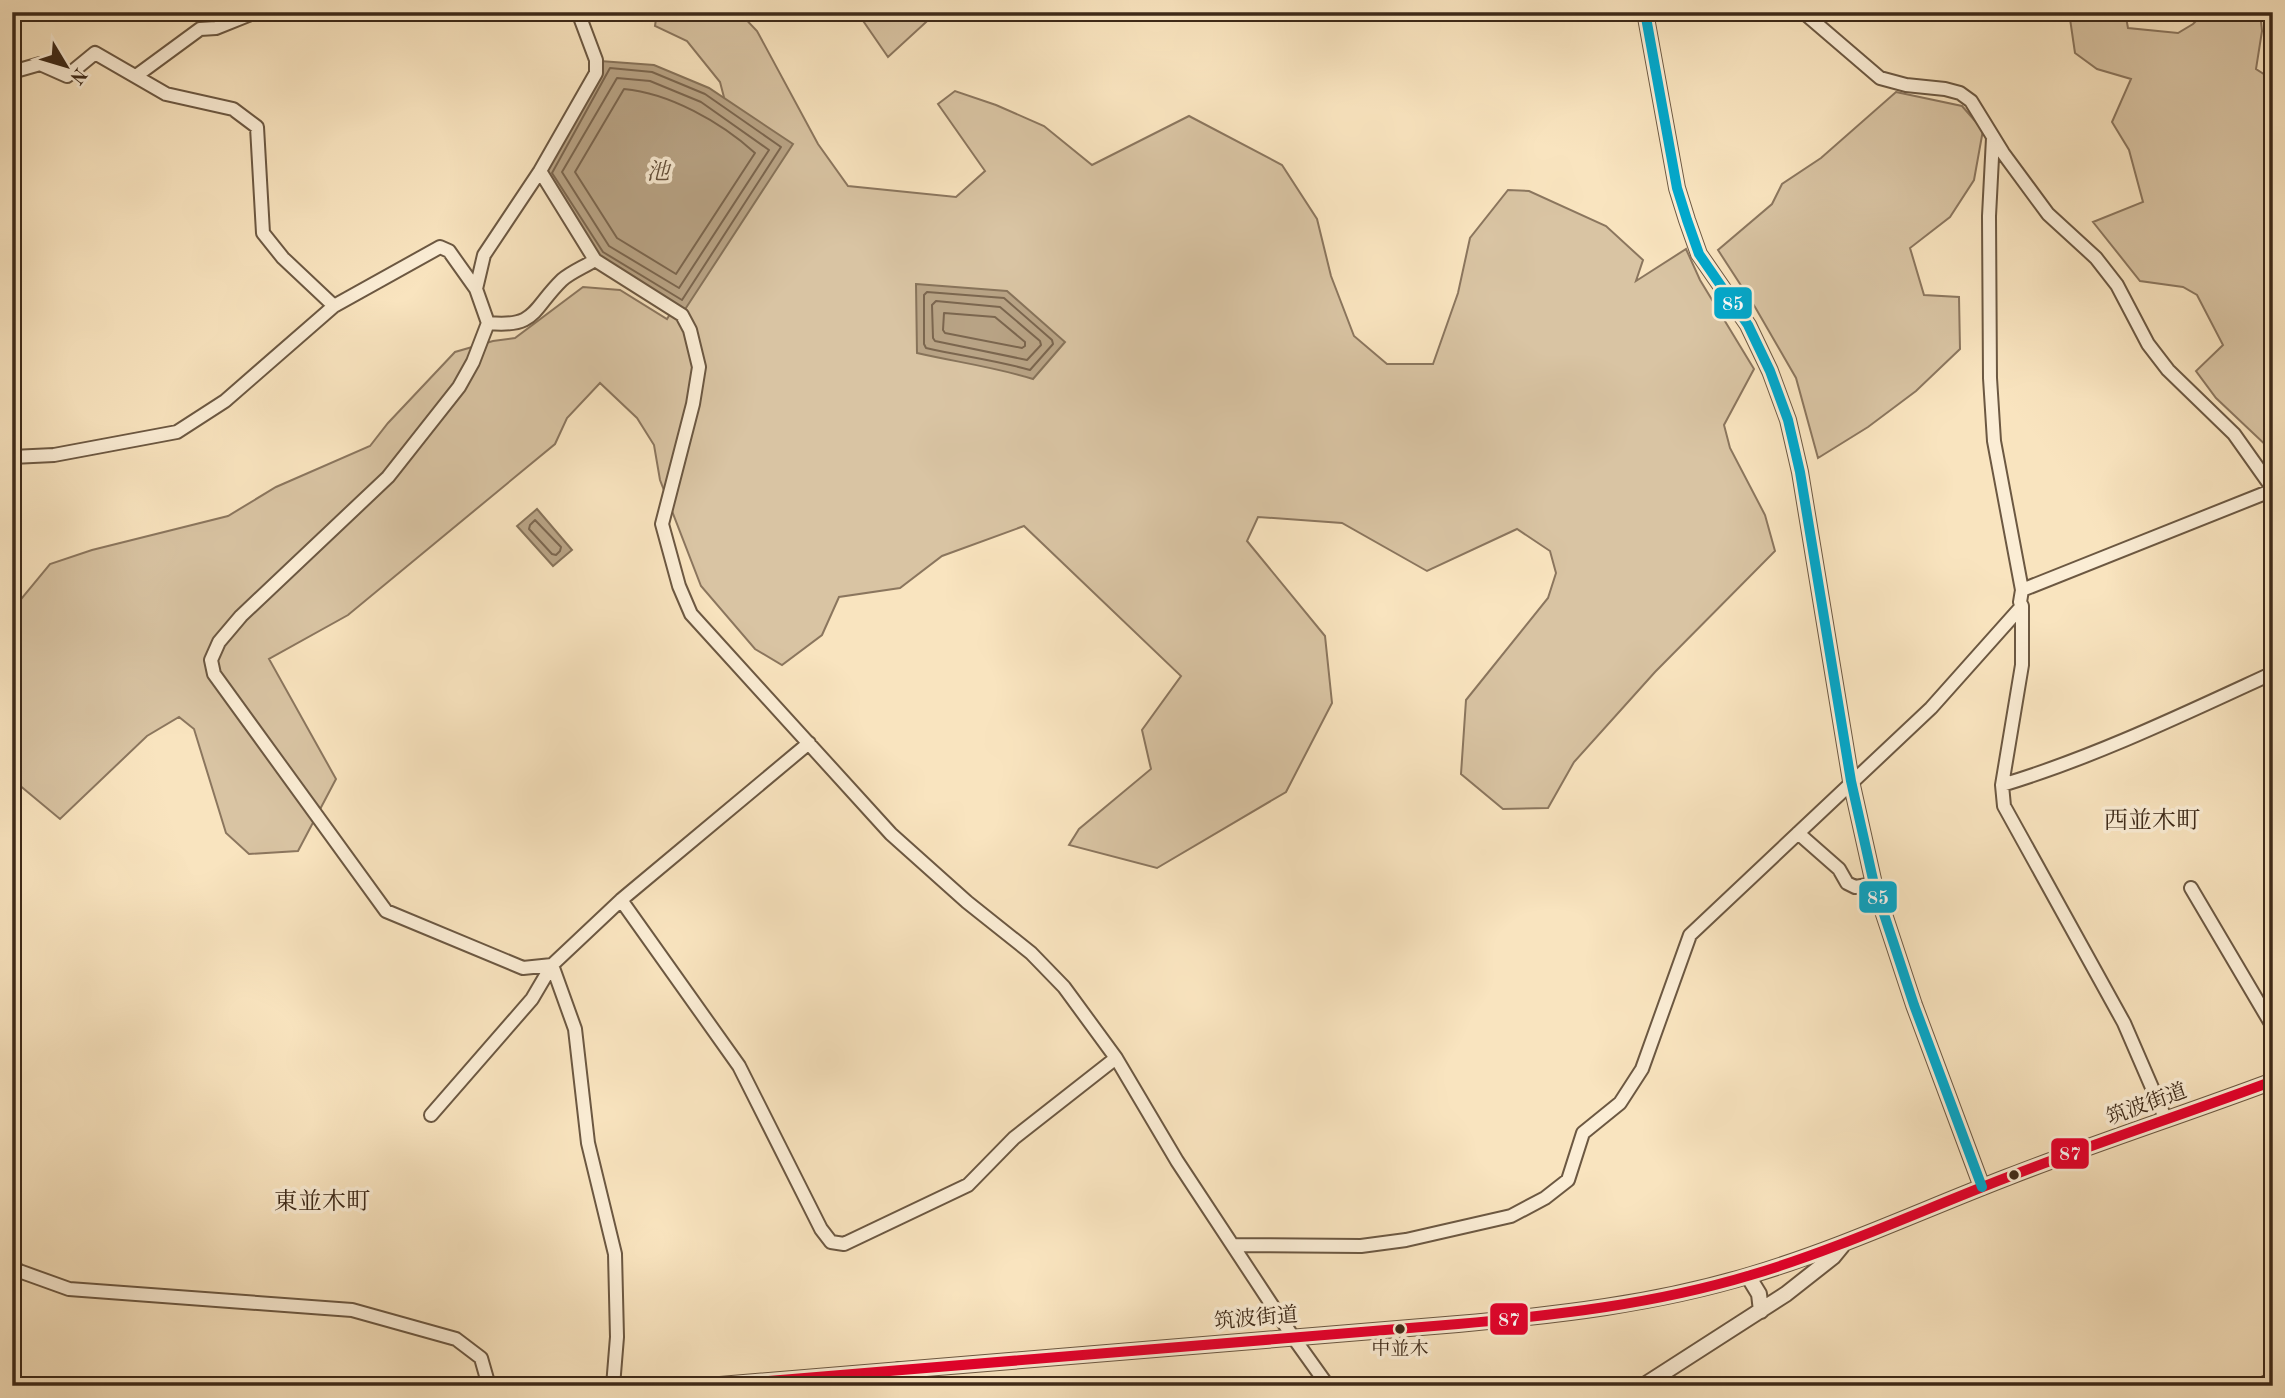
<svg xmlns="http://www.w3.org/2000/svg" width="2285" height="1398" font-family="'Old Standard TT','Noto Serif JP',serif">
  <rect width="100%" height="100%" fill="#f9e4bf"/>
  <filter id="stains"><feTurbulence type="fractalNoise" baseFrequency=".00286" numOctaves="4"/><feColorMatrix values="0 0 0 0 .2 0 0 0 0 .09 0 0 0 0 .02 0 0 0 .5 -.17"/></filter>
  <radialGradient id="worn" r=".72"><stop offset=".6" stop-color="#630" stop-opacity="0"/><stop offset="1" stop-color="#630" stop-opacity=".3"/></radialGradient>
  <path fill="#d9c4a3" stroke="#8b765e" stroke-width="2" d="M657,12h82l18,19 61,113 30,42 108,11 29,-26 -47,-67 17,-13 41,14 48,21 48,39 97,-49 93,49 35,54 14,57 23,60 33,28h46l25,-71 12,-55 38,-48 21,1 77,35 37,34 -7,21 50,-32 14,31 54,89 -30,56 6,23 35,67 10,36 -120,121 -81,90 -26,46 -45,1 -42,-35 5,-74 82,-102 8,-25 -6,-22 -33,-22 -90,42 -85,-48 -84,-6 -11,24 78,95 7,67 -46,89 -129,76 -88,-23 10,-16 72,-60 -9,-39 39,-54 -157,-150 -82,30 -42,32 -61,9 -17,38 -40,30 -27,-16 -54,-63 -41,-106 -6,-35 -17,-27 -37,-35 -33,35 -12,26 -207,171 -79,44 67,120 -38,72 -49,3 -23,-21 -32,-104 -15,-12 -32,19 -87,83 -48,-40v-169l38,-46 42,-14 136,-34 48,-29 94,-41 18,-23 67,-71 38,-11 22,-3 68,-51 37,3 47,29 38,-63 33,-105 -18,-69 -33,-41 -32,-15z
    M857,12h80l-49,45z
    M2069,12h56l3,16 50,5 15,-9 12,-12h55l2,19 -6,38 17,11v372l-57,-54 -20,-27 27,-26 -26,-50 -14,-8 -43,-6 -47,-59 50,-20 -14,-52 -17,-28 19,-43 -34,-10 -22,-16z
    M1896,92l66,14 21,24 -9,50 -24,37 -40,31 14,47 35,2 1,52 -44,42 -48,36 -50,31 -22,-80 -41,-71 -37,-57 54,-46 10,-20 39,-26z"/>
  <path fill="#b9a486" stroke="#87735a" stroke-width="2" d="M600,61l54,4 55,23 84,56 -109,167 -86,-54 -55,-85z
    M916,284l91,7 58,51 -32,37c-38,-12 -77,-17 -116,-26z
    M537,509l35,41 -19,16 -36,-40z"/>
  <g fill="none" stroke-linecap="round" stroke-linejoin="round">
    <path stroke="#7b664f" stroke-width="2" d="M610,68l42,4 53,22 76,53 -99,153 -79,-48 -51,-79z
      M617,78l33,3 51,21 68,48 -90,138 -70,-42 -47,-74z
      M624,89c45,4 97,33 131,64l-79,121 -59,-36 -42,-66z
      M927,292l77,6 48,42 1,4 -23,26c-35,-10 -69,-14 -104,-22l-2,-4v-49z
      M936,301l64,6 40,34 1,4 -14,15 -92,-19 -2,-3 -1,-33z
      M944,313l51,4 30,25v4l-3,2 -77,-15 -2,-3z
      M535,520l26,27 -1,4 -4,4 -4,-1 -23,-25 1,-4z"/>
    <defs>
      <path id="minor" d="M1803,12l77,66 26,7 39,4 15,4 11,8 32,52 45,61 48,44 21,27 31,59 20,26 66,64 39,55
        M12,72l28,-8 27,12 28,-23 71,41 67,15 24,18 6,106 20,25 51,48
        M136,76l64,-47 16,-1 40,-16
        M1993,138l-4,78 1,162 4,63 28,149 -2,12 2,4v59l-20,120 2,21 120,217 42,97
        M540,171l55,89 87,55 8,15 9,37 -6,37 -31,120 17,62 12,28 200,220 76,68 64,51 33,34 52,71 61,103 116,176 35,49
        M476,289l8,-34 56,-84 56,-98v-13l-18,-48
        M488,323c49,5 44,-14 74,-43 9,-8 22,-13 33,-20
        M12,457l42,-2 123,-23 48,-31 109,-95 106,-59 9,4 27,38 12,34 -15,39 -14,25 -71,90 -147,139 -22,26 -8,18 3,14 172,237 137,57 29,-3
        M2022,590l251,-100
        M2002,785c93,-28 182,-71 271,-112
        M1798,833l41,36 8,14 8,4 19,-3
        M2191,888l82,139
        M621,900l118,166 82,163 10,13 13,2 124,-59 46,-47 102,-80
        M552,965l23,64 13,114 27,111 2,83 -4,49
        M431,1115l101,-116 20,-34 69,-65 188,-157
        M1234,1245l127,1 45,-6 105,-24 34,-18 23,-18 15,-47 37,-30 22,-34 48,-134 241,-227 91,-102
        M12,1265l7,6 50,18 283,21 104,29 25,19 8,28
        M899,1369l3,17
        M2259,1386l14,-7"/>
      <path id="tertiary" d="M1645,12l32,176 10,32 12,34 49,71 22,46 18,49 12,52 51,309 23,103 40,121 68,182
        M1748,1276l11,18 2,17
        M708,1386l750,-62c99,-9 197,-20 293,-49 88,-26 171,-65 257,-98 87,-34 177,-63 265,-96
        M1643,1386l143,-92 47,-37 9,-11"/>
    </defs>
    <use href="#minor" stroke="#6c5842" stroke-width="16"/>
    <use href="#tertiary" stroke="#6c5842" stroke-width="18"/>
    <use href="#minor" stroke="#fbedd5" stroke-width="12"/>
    <use href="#tertiary" stroke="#fbedd5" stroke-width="14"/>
    <defs>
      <path id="bus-1" d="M708,1386l750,-62c99,-9 197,-20 293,-49 88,-26 171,-65 257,-98 87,-34 177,-63 265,-96"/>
      <path id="bus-2" d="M1645,12l32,176 10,32 12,34 49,71 22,46 18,49 12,52 51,309 23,103 40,121 68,182"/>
    </defs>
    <use href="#bus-1" stroke="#fbedd5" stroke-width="16"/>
    <use href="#bus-2" stroke="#fbedd5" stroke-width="16"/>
    <use href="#bus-1" stroke="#e4002b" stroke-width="10"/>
    <use href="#bus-2" stroke="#00a9ce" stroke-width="10"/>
  </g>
  <g fill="#3d2918" stroke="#fbedd5" stroke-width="2.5">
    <circle cx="2014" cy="1175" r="6"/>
    <circle cx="1400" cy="1329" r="6"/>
  </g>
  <g text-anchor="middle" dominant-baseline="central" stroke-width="7" stroke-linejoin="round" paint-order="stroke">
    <g font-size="19" fill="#3d2918" stroke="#fbedd5">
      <text x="1400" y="1350">中並木</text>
    </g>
    <g font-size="21" fill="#3d2918" stroke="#fbedd5">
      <text transform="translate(2147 1105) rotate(-20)">筑波街道</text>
      <text transform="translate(1256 1319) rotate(-5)">筑波街道</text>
    </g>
    <g font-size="23" font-style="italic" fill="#624e39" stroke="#fbedd5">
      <text x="658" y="172">池</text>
    </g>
    <g font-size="24" fill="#3d2918" stroke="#fbedd5">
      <text x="2152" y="822">西並木町</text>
      <text x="322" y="1203">東並木町</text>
    </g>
  </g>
  <g stroke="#fbedd5" stroke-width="2.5">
    <rect x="1713" y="286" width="40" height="34" rx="7" fill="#00a9ce"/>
    <rect x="1858" y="880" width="40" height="34" rx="7" fill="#00a9ce"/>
    <rect x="2050" y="1137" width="40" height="33" rx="7" fill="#e4002b"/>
    <rect x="1489" y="1302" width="40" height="34" rx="7" fill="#e4002b"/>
  </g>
  <g font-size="19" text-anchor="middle" font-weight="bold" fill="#fff">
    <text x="1733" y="310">85</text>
    <text x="1878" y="904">85</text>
    <text x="2070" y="1160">87</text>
    <text x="1509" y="1326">87</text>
  </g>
  <rect width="2285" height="1398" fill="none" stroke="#f9e4bf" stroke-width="42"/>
  <rect x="14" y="14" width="2257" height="1370" fill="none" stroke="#3d2918" stroke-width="3.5"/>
  <rect x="21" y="21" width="2243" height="1356" fill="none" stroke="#3d2918" stroke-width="2"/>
  <g transform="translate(66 66) rotate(128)" stroke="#fbedd5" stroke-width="5" paint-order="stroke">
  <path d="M0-5L12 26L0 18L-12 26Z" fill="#3d2918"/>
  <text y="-10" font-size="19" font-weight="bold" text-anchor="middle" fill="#3d2918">N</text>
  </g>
  <rect width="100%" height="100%" filter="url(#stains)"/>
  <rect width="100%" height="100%" fill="url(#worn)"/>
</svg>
